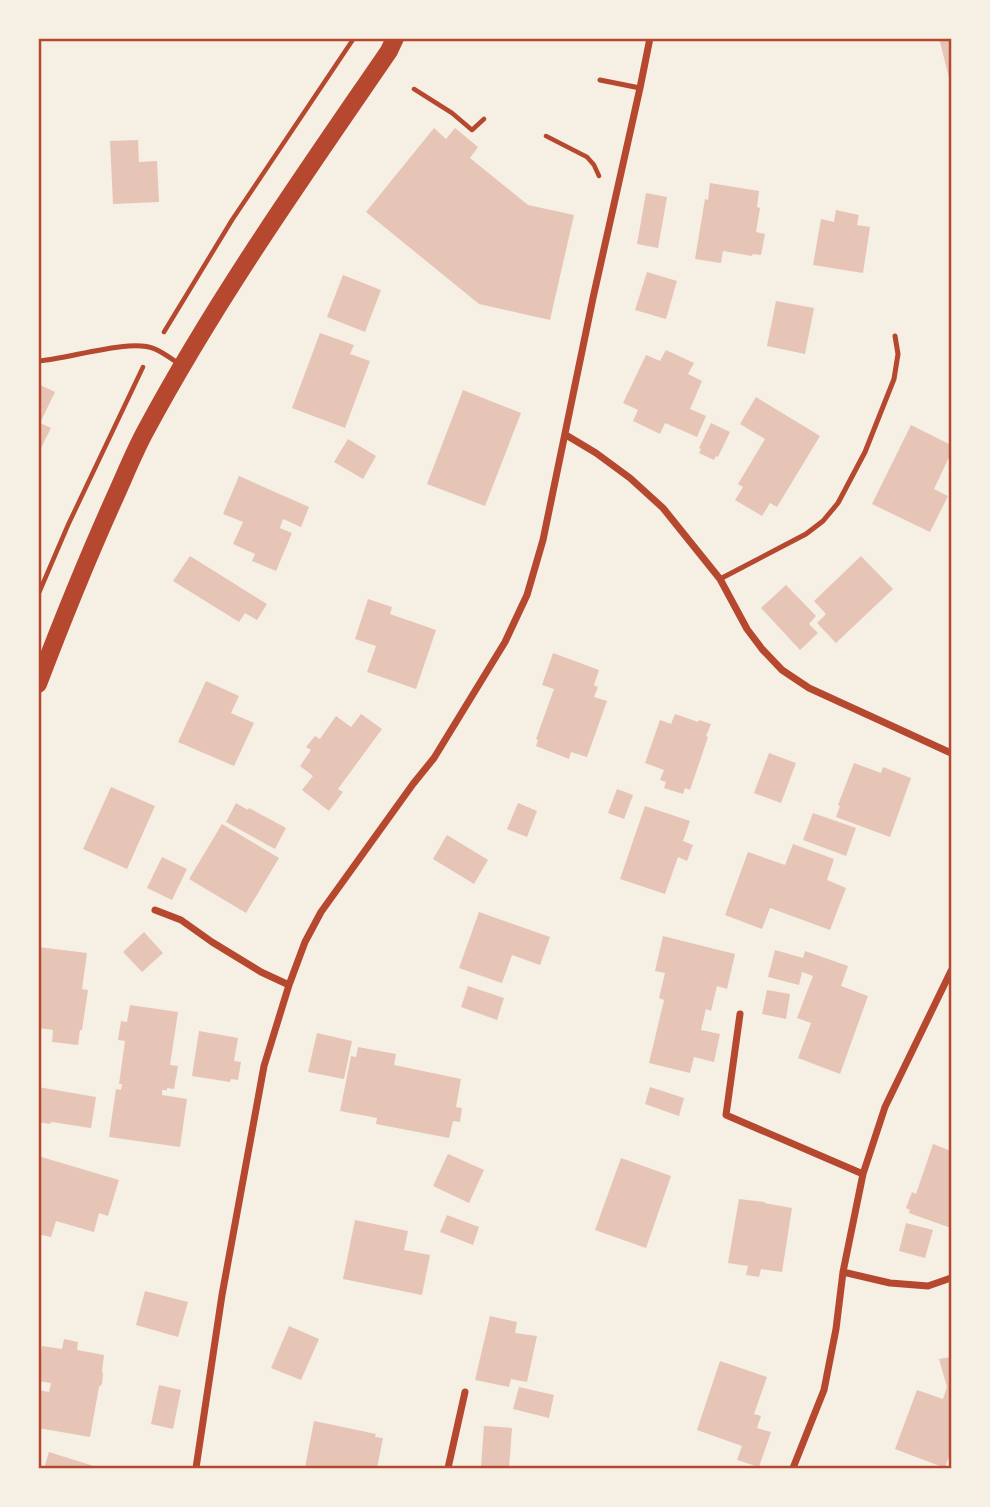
<svg xmlns="http://www.w3.org/2000/svg" width="990" height="1507" font-family="'Libre Baskerville',serif">
  <rect width="100%" height="100%" fill="#f6efe4"/>
  <path fill="#e6c5b7" d="M939,38h12v39l-2,1z
    M434,128l12,11 9,-11 23,19 -8,11 58,47 46,10 -24,105 -71,-16 -113,-92z
    M138,140l1,22 18,-1 2,41 -46,2 -3,-63z
    M710,183l49,8 -2,16 3,1 -4,24 9,2 -4,21 -8,-1 -1,2 -29,-5 -2,12 -26,-4 10,-60 3,1z
    M646,193l21,4 -9,51 -21,-4z
    M836,210l23,5 -2,10 13,2 -7,46 -50,-8 8,-46 13,3z
    M647,272l30,9 -11,38 -31,-9z
    M343,275l38,15 -16,42 -38,-15z
    M776,301l38,7 -9,46 -38,-8z
    M320,333l34,12 -4,9 20,7 -25,67 -53,-20z
    M666,350l28,13 -6,11 14,7 -12,28 16,7 -9,21 -32,-14 -5,11 -27,-13 5,-11 -15,-7 23,-48 14,6z
    M38,384l17,8 -15,31 11,5 -13,26z
    M463,390l58,23 -36,93 -58,-22z
    M756,397l64,39 -43,71 -7,-4 -8,13 -27,-16 8,-13 -5,-3 27,-45 -25,-15z
    M711,423l19,9 -12,25 -2,-1 -2,4 -15,-7 2,-4 -2,-1z
    M911,425l40,20v8l-17,36 14,7 -18,36 -58,-28z
    M348,439l28,17 -13,23 -29,-17z
    M239,476l70,31 -8,20 -18,-8 -3,9 12,5 -16,38 -24,-10 3,-7 -22,-10 10,-22 -20,-8z
    M190,556l77,48 -10,16 -12,-7 -6,9 -66,-41z
    M861,556l32,33 -57,54 -19,-20 9,-9 -12,-13z
    M786,585l30,31 -7,8 9,9 -18,17 -39,-42z
    M368,599l24,8 -2,7 46,16 -20,59 -49,-17 9,-26 -21,-7z
    M553,653l46,17 -5,15 4,2 -4,10 13,4 -20,56 -16,-5 -2,7 -33,-13 2,-6 -2,-1 18,-50 -12,-4z
    M206,681l33,15 -8,17 23,10 -20,43 -56,-24z
    M361,714l21,15 -44,60 5,3 -14,19 -27,-21 11,-14 -13,-10 11,-16 -5,-3 9,-11 5,3 16,-23 15,11z
    M675,714l23,8 1,-2 12,4 -5,12 2,1 -18,53 -5,-2 -2,6 -19,-6 2,-6 -6,-2 4,-10 -19,-7 15,-43 11,4z
    M769,753l27,10 -15,40 -27,-10z
    M854,763l27,10 2,-6 28,11 -21,59 -54,-20 4,-11 -2,-1z
    M111,787l44,19 -28,63 -44,-20z
    M617,789l16,6 -9,24 -16,-6z
    M236,803l12,7 1,-2 37,20 -11,21 -49,-27z
    M518,803l19,8 -10,26 -20,-8z
    M645,806l45,15 -7,20 10,4 -6,16 -9,-4 -13,37 -45,-15z
    M813,813l43,15 -10,28 -43,-16z
    M222,824l57,34 -33,55 -57,-34z
    M447,835l41,25 -14,24 -41,-25z
    M793,844l41,15 -7,21 19,8 -16,42 -60,-22 -8,21 -37,-14 23,-63 37,13z
    M162,857l25,12 -15,31 -25,-12z
    M479,912l71,25 -10,28 -28,-10 -10,28 -43,-15z
    M144,932l19,21 -21,19 -19,-20z
    M663,936l72,18 -8,35 -10,-3 -6,25 -5,-2 -5,21 19,4 -6,28 -20,-5 -4,16 -41,-10 15,-63 -5,-2 6,-25 -10,-2z
    M38,947l49,6 -5,36 6,1 -6,40h-2l-2,15 -26,-3 1,-12 -15,-2z
    M775,950l28,8 2,-7 43,15 -7,20 27,10 -28,78 -42,-16 13,-35 -14,-5 16,-42 -11,-4 -3,13 -31,-8z
    M468,986l36,12 -7,22 -36,-13z
    M767,990l23,4 -4,25 -24,-5z
    M130,1005l48,7 -8,53 8,1 -4,23 -7,-1v2h-5v5l25,4 -7,48 -71,-10 7,-48 5,1 1,-6h-3l6,-43 -7,-1 3,-19 6,1z
    M199,1031l39,7 -4,23 7,1 -3,18 -7,-1 -1,3 -38,-6z
    M317,1033l35,8 -8,38 -36,-7z
    M358,1047l38,7 -2,11 67,14 -5,28 6,1 -2,14 -7,-1 -4,17 -73,-14 1,-6 -37,-7 11,-55 5,1z
    M38,1087l58,10 -5,31 -40,-6 -1,2 -12,-2z
    M650,1087l34,11 -5,18 -34,-12z
    M933,1144l18,7v77l-42,-15 1,-3 -4,-2 6,-16 4,2z
    M448,1154l36,16 -15,33 -36,-17z
    M38,1156l81,24 -11,36 -9,-3 -5,19 -38,-11 -5,16 -13,-3z
    M621,1158l50,18 -25,72 -51,-18z
    M739,1199l26,3 -1,1 28,5 -10,64 -21,-3 -2,8 -13,-2 2,-9 -20,-3z
    M447,1215l32,12 -6,18 -33,-13z
    M355,1220l53,11 -4,19 26,5 -8,40 -79,-16z
    M906,1223l27,7 -8,28 -26,-7z
    M145,1291l43,11 -10,35 -42,-12z
    M490,1316l27,6 -2,11 22,3 -10,46 -16,-3 -2,8 -34,-7z
    M289,1326l30,13 -18,41 -30,-12z
    M64,1339l14,3 -1,8 27,5 -2,16 1,3 -1,10 -3,3 -9,50 -52,-9v-38l11,2 2,-9 -13,-2v-14l4,-21 20,3z
    M951,1357v93l-6,18 -50,-19 22,-59 26,9 4,-12 -8,-28z
    M720,1361l47,16 -13,37 7,2 -4,12 14,4 -12,35 -22,-7 5,-14 -45,-16z
    M159,1385l22,5 -8,39 -22,-5z
    M519,1387l35,8 -5,23 -36,-9z
    M314,1421l62,13 -1,3 8,1 -6,30h-72z
    M484,1426l28,2 -3,40 -28,-1z
    M49,1452l51,16h-56z"/>
  <g fill="none" stroke-linecap="round" stroke-linejoin="round">
    <path stroke="#b5482f" stroke-width="4.5" d="M414,89l38,24 20,17 12,-11
      M546,136l41,21 7,8 5,11
      M164,332l68,-112 122,-182
      M38,595l30,-70 75,-158"/>
    <path stroke="#b5482f" stroke-width="5" d="M600,80l40,8
      M38,361c31,-2 92,-23 117,-12 9,4 17,10 24,15
      M720,579l86,-45 17,-13 15,-18 27,-51 29,-73 4,-25 -3,-18"/>
    <path stroke="#b5482f" stroke-width="7" d="M566,435l30,18 34,25 33,30 57,71 27,50 15,20 20,21 27,18 142,65
      M155,910l26,10 31,22 49,30 28,13
      M740,1014l-14,101 137,59
      M843,1272l47,11 38,3 23,-8
      M196,1468l26,-173 42,-229 25,-81 16,-43 16,-30 92,-128 21,-26 71,-116 22,-47 16,-55 50,-242 47,-210 10,-50
      M448,1468l17,-76
      M793,1468l31,-78 12,-61 7,-57 20,-98 22,-67 66,-136"/>
    <path stroke="#b5482f" stroke-width="18" d="M38,684c24,-63 49,-125 77,-187 10,-22 19,-45 31,-67 71,-132 158,-255 243,-379l6,-13"/>
  </g>
  <rect width="990" height="1507" fill="none" stroke="#f6efe4" stroke-width="80"/>
  <rect x="40" y="40" width="910" height="1427" fill="none" stroke="#b5482f" stroke-width="2.5"/>
</svg>
